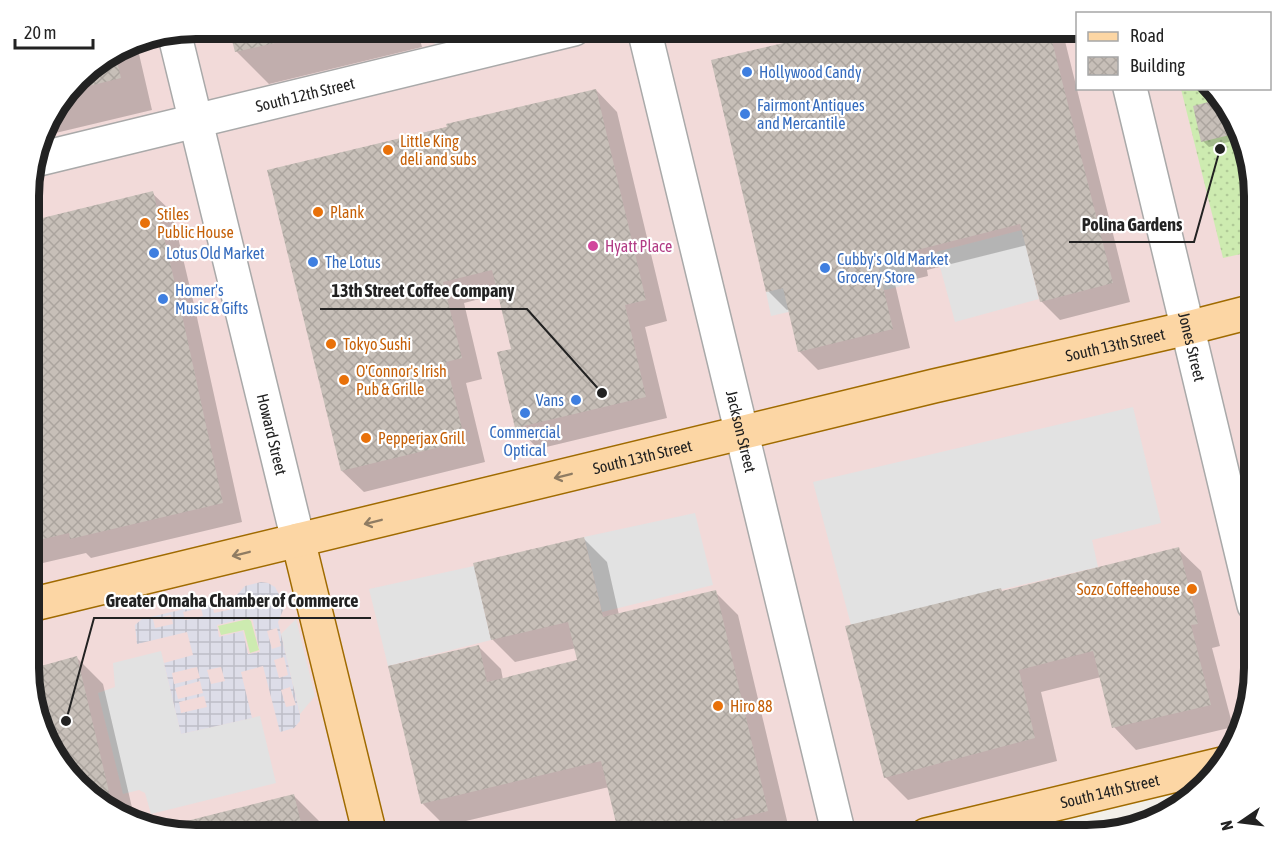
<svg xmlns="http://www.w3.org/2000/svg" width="1283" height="864" font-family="'Asap Condensed',sans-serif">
  <defs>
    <pattern id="garden-dots" width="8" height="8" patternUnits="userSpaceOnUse" patternTransform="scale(1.5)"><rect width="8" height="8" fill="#cdebb0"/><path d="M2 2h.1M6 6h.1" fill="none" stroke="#b0c997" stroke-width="1.8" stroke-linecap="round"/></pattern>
    <pattern id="plaza-grid" width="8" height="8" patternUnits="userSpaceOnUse" patternTransform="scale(1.5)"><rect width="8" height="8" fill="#dddde8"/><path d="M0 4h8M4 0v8" fill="none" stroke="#bdbdc7"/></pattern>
    <pattern id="building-cross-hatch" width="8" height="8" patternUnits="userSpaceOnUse" patternTransform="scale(1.5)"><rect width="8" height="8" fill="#c7bfb8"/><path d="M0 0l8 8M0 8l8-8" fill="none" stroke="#aba49e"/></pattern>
  </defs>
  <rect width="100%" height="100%" fill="#f2efe9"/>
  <path fill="#f2dad9" d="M196,29h881l1,59 133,1 21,24 22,73v492l-32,86 -296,71h-740l-92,-34 -43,-49 -21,-63v-515l21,-61 35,-43 56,-32z"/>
  <path fill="#cdebb0" d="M248,619l3,2 8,29 -9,3 -6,-23 -23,5 -3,-9z"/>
  <path fill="url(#garden-dots)" d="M1181,89h30l21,24 22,73v65l-31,7z"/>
  <path fill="#e2e2e2" d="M430,29h93l-82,20 -21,-18z
    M1022,230l17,69 -84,23 -19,-70z
    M910,257l9,25 -148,34 -5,-24z
    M1133,407l28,116 -69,17 6,27 -247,58 -38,-143z
    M695,513l18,72 -111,27 -18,-75z
    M474,566l17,74 -103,26 -19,-77z
    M296,619l19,77 -15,18 -19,-80z
    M161,651l20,83 79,-18 16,67 -125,31 -6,-21 -6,-3 -16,4 -25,-101 17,-6 -2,-24z"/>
  <path fill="url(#plaza-grid)" fill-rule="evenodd" d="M261,582l7,1 7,4 7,13 2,8 -6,14 22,93v6l-6,7 -14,4 -17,-66 -22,6 11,46 -71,16 -17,-71 29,-8 -6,-23 -50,12 -2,-19 7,-6 93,-22 10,-11zM230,600l3,9 -19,4 -2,-8zM201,608l2,8 -18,4 -2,-8zM171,615l2,9 -18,4 -2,-9zM252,617l8,35 -12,2 -5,-23 -24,6 -2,-12zM277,628l4,18 -9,3 -5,-18zM284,657l4,18 -9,3 -5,-18zM197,667l3,11 -26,6 -2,-11zM221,667l4,14 -14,3 -4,-14zM200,681l3,12 -25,6 -3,-11zM290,687l6,18 -10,2 -5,-17zM204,696l3,11 -26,6 -2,-11z"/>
  <path fill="#0003" d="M231,29h186l5,18 -153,37 -32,-32z
    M849,29h213l68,273 -70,18 -19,-19 -14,-56 -100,25 1,6 -33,8 15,64 -92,22 -19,-19 -10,-42 -2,1 -19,-19 -55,-230z
    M136,41l16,69 -109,26 8,-23 35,-43z
    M596,90l21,22 50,209 -22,6 22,91 -129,31 -21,-22 -4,-77 -14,-56 -35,9 18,76 -16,4 19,79 -121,30 -22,-21 -73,-300z
    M1222,101l10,12 8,26 -31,8 -6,-6 -8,-34z
    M152,193l20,19 24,101 46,209 -151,36 -5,-5 -56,13v-343z
    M584,539l23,23 12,53 96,-23 23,23 52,218 -8,2h-161l-12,-48 -164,39 -23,-23 56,-157 23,23 2,11 76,-18 -3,-14 -61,14 -23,-23z
    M1178,549l23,22 19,75 -8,2 21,79 -97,23 -22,-23 -13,-50 -60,15 16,69 -149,39 -23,-23 115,-188 3,3z
    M77,658l26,26 31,132 -40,-15 -43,-49 -21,-63v-20z
    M294,796l26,26 3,13h-137l-21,-7z"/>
  <path fill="url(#building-cross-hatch)" d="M229,29h71l1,8 -66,15z
    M843,29h206l64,254 -73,19 -20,-78 -111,28 1,5 -32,8 15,64 -95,23 -15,-64 -17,4 -55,-232z
    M115,53l6,25 -52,13 17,-21z
    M596,89l50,211 -21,5 21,92 -131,31 -18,-76 14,-3 -19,-79 -49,12 19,76 -16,4 19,79 -124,30 -74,-301 180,-43 -1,-3z
    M1220,99l12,14 6,20 -37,9 -8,-36z
    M153,191l24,101 46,211 -153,36 -1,-6 -39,9v-147l7,-1 -7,-28v-145z
    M584,537l19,80 113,-27 52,221 -102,24h-47l-18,-74 -180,43 -33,-138 91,-21 8,37 90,-22 -9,-38 -77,18 -18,-77z
    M1179,547l19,77 -7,1 20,80 -99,23 -19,-77 -74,19 16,68 -151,40 -39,-152 156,-38 1,3z
    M77,656l33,140 -17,3 -42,-47 -21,-63v-20z
    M294,794l10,41h-118l-23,-8z"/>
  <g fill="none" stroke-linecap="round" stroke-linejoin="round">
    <defs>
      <g id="minor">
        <path id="s1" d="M644,29l195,806"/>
        <path id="s2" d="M174,32l124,508"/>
        <path id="s3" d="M1130,88l124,517"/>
        <path id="s4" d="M35,160l539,-131"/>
      </g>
      <g id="major">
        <path d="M298,540l72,295"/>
        <path id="s5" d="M30,605l904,-219 254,-58 66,-17"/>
        <path id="s6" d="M926,835l296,-71"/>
      </g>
    </defs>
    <use href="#minor" stroke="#a9a9a9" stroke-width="36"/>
    <use href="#major" stroke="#a06b00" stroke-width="36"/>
    <use href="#minor" stroke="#fff" stroke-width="33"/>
    <use href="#major" stroke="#fcd6a4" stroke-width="33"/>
  </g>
  <defs><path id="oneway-shaft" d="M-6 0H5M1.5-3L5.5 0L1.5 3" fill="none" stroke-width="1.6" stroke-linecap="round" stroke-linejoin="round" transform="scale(1.5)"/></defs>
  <g stroke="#8f7c63">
    <use href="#oneway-shaft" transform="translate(563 476) rotate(166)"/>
    <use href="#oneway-shaft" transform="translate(373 522) rotate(166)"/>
    <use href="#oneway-shaft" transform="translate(241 554) rotate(166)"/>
  </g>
  <g fill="#3f7fe0" stroke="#fff" stroke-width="2">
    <circle cx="747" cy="72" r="6"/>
    <circle cx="745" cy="114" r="6"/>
    <circle cx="154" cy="253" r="6"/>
    <circle cx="313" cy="262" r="6"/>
    <circle cx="825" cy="268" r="6"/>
    <circle cx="163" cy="299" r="6"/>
    <circle cx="576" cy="400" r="6"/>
    <circle cx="525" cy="413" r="6"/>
  </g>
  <g fill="#e8710a" stroke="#fff" stroke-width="2">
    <circle cx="388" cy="150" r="6"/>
    <circle cx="318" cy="212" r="6"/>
    <circle cx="145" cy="223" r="6"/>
    <circle cx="331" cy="344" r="6"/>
    <circle cx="344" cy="380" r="6"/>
    <circle cx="366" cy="438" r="6"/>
    <circle cx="1192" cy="589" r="6"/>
    <circle cx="718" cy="706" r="6"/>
  </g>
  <circle fill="#d1479c" stroke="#fff" stroke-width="2" cx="593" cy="246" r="6"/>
  <g text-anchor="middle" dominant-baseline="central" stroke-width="4.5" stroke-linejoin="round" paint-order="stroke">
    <g font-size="16" fill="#366cbe" stroke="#fff" text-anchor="start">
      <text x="759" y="72">Hollywood Candy</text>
      <text x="757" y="105">Fairmont Antiques<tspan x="757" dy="18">and Mercantile</tspan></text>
      <text x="166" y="253">Lotus Old Market</text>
      <text x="837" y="259">Cubby's Old Market<tspan x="837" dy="18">Grocery Store</tspan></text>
      <text x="325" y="262">The Lotus</text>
      <text x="175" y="290">Homer's<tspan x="175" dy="18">Music &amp; Gifts</tspan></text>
      <text x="564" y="400" text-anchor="end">Vans</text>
      <text x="525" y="432" text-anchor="middle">Commercial<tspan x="525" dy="18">Optical</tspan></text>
    </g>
    <g font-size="16" fill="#222" stroke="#fff">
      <text stroke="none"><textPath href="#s4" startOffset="278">South 12th Street</textPath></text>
      <text stroke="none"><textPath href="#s5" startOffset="1116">South 13th Street</textPath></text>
      <text stroke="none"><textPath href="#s3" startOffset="266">Jones Street</textPath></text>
      <text stroke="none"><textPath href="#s1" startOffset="414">Jackson Street</textPath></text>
      <text stroke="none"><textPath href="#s2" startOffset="414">Howard Street</textPath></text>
      <text stroke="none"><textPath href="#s5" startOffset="630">South 13th Street</textPath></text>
      <text stroke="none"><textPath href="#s6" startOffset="189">South 14th Street</textPath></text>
    </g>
    <g font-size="16" fill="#c56008" stroke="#fff" text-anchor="start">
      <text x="400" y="141">Little King<tspan x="400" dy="18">deli and subs</tspan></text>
      <text x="330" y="212">Plank</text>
      <text x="157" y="214">Stiles<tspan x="157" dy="18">Public House</tspan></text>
      <text x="343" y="344">Tokyo Sushi</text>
      <text x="356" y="371">O'Connor's Irish<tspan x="356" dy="18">Pub &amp; Grille</tspan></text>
      <text x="378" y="438">Pepperjax Grill</text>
      <text x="1180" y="589" text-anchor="end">Sozo Coffeehouse</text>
      <text x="730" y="706">Hiro 88</text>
    </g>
    <g font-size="16" fill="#b23c85" stroke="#fff" text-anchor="start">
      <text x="605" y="246">Hyatt Place</text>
    </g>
  </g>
  <path d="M0 0H1283V864H0ZM196 39H1087A157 157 0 0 1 1244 196V668A157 157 0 0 1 1087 825H196A157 157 0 0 1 39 668V196A157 157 0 0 1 196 39Z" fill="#fff" fill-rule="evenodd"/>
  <path fill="none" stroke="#222" stroke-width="8" d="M196 39H1087A157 157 0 0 1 1244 196V668A157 157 0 0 1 1087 825H196A157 157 0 0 1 39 668V196A157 157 0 0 1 196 39Z"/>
  <path fill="none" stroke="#222" stroke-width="2" d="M1220 149L1194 242H1069M602 393L527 309H320M66 721L94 618H371"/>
  <g fill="#222" stroke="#fff" stroke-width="2">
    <circle cx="1220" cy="149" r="6"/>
    <circle cx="602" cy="393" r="6"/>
    <circle cx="66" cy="721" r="6"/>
  </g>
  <g font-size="18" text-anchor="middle" font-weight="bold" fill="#222" stroke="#fff" stroke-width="4.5" stroke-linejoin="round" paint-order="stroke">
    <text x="1132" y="231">Polina Gardens</text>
    <text x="423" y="297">13th Street Coffee Company</text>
    <text x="232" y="607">Greater Omaha Chamber of Commerce</text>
  </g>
  <rect x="1076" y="12" width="195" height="78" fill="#ffffff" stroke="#a7a7a7" stroke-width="1.5"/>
  <rect x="1088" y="32" width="30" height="9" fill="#fcd6a4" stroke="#a7a7a7" stroke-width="1.5"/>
  <text x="1130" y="42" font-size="18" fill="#222222">Road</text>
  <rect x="1088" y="57" width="30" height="18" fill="url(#building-cross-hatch)" stroke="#a7a7a7" stroke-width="1.5"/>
  <text x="1130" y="72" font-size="18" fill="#222222">Building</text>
  <g transform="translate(1241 822) rotate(256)" stroke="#ffffff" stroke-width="4.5" paint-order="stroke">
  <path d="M0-4.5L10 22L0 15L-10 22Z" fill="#222222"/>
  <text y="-9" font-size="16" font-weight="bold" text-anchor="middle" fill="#222222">N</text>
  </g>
  <path d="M15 39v9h78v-9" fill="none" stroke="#222222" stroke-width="3"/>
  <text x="24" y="39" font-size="18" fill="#222222" stroke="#ffffff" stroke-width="4.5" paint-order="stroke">20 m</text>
</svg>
